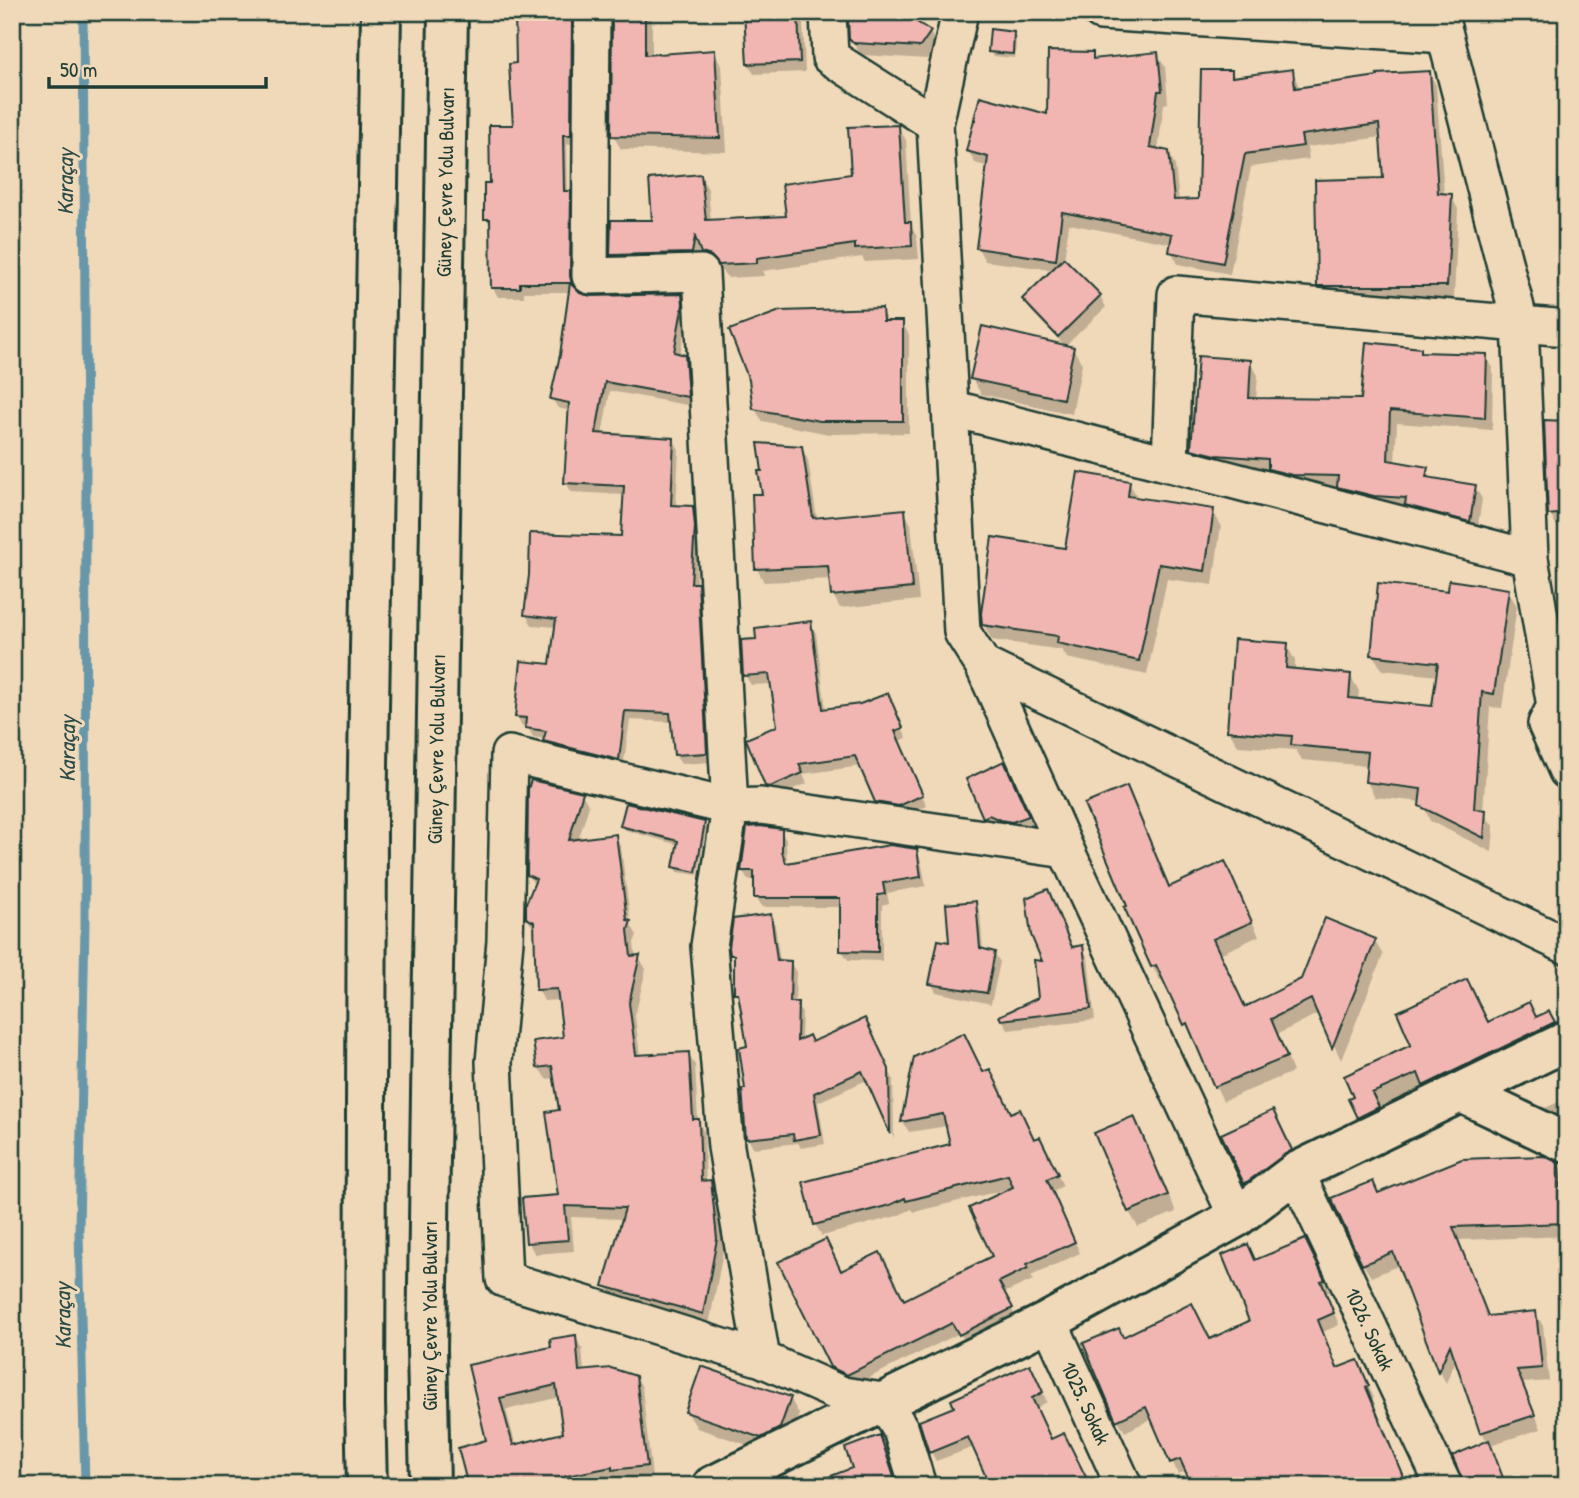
<svg xmlns="http://www.w3.org/2000/svg" width="1579" height="1498" font-family="'Patrick Hand',sans-serif">
  <rect width="100%" height="100%" fill="#f0d9b9"/>
  <filter id="ink" filterUnits="userSpaceOnUse"><feTurbulence type="fractalNoise" baseFrequency=".0143" numOctaves="2"/><feDisplacementMap in="SourceGraphic" scale="14" xChannelSelector="R" yChannelSelector="G"/><feConvolveMatrix kernelMatrix="1 2 1 2 8 2 1 2 1" color-interpolation-filters="sRGB"/></filter>
  <g filter="url(#ink)">
    <path fill="#0003" fill-rule="evenodd" d="M516,12h56l4,13 -1,119h-8l1,49 7,9 1,89 14,7 91,-3 5,10 1,10 -7,40 4,1 6,10 2,40 -82,-15 -8,44 71,4 6,10 -3,58 16,1 6,9 -2,66 6,11 9,168 -30,2 -6,-9 -2,-33 -43,-2 -7,48 -73,-17 -5,-12 -12,-2 -6,-11h-5l-5,-10 35,-50 4,-39 -24,-2 -6,-10 96,-77 3,-43 -54,-3 -5,-10 4,-71 -12,-3 -6,-9 10,-44 9,-63h-47v5h-26l-5,-9 -1,-59 -6,-11 6,-33 23,-59z
      M615,12h37v44l62,-4 8,14 5,86 -106,-3 -8,-14z
      M746,12h52l5,8 2,52 -51,2 -6,-10z
      M855,12h70l-6,13 11,7 7,13 -10,14 -64,-4 -4,-3 -8,-13z
      M1370,12h28l3,9 -27,-2z
      M1013,33l3,5 -1,20 -22,-2 -3,-4z
      M1092,54l4,6 61,-6 8,13 3,36 -4,1 -6,46 10,2 7,13 4,36 20,-1 32,-128 4,6 57,-7 8,18 129,-16 7,12 8,110 7,1 7,13 -4,90 -128,-1 -7,-12 66,-106 -3,-43 -75,10 2,12 -58,8 -21,107 -52,-10 -7,-13 1,-7 -103,-20 -5,36 36,36 6,11 -41,39 -35,-36 -6,-10 30,-30 -69,-9 -7,-13 11,-81 -14,-4 -7,-13 81,-34z
      M898,127l8,13 5,86 6,11 2,22 -54,3 -3,-5 -99,14 1,5 -36,2 -8,-9 -10,-3 -8,-15 -3,15 -79,2 -8,-13 42,-33 46,-46 8,13 3,33 77,-4 65,-43z
      M881,310l7,13 14,-1 7,13v98l-80,1 -67,-13 -7,-12z
      M1073,348l9,16 -10,50 -91,-20 -9,-15z
      M1420,349l3,5 63,2 7,12 -1,62 -95,-7 -2,40 31,5 7,12 42,7 7,12 -5,34 -131,-34 -6,-11 -39,-1 -24,-6 -6,-10 -47,-4 -23,-6 -8,-13 57,-86 8,13 -2,25h106z
      M1558,366h9v161l-9,1 -8,-14 8,-92z
      M801,447l7,13 9,59 87,-8 7,13 8,76 -79,8 -7,-13 -2,-16 -67,3 -7,-13 -3,-73 10,-1v-23z
      M1129,483l9,15 74,12 9,15 -8,60 -46,-6 -20,96 -80,-17 -5,-8 -70,-10 -8,-15 82,-75z
      M1508,591l9,15 -15,102 -12,-1 -7,105 11,15 -2,25 -62,-31 -8,-19 -47,-5 -8,-15 1,-16 -66,-6 -6,-10 -58,-4 -9,-15 57,-86 9,15v10l55,5 9,16 -1,9 75,8 5,-32 -56,-6 -9,-15 76,-62z
      M810,623l6,10 10,77 34,-4 28,-11 19,43 -8,3 28,65 -21,9 -23,-3 -22,-46 -58,8 4,10 -34,12 -7,-11 13,-57 -7,-44 -21,1 -6,-10 13,-34z
      M1009,773l24,54 -15,5 -28,-5 -6,-10z
      M1126,788l45,100 61,-10 27,58 -39,18 26,55 128,-69 9,15 -42,105 -22,-47 -41,21 15,38 -70,29 -59,-122 -4,1 -8,-14 -22,-59z
      M582,794l7,12 -11,35 37,-5 6,12 10,77 6,10 -3,8 2,15 3,-1 7,12 -11,47 5,40 48,-2 7,11 3,56 6,11 2,50h4l7,11 6,59 -14,73 -95,-27 -7,-12 17,-67 -53,-2 3,34 -39,3 -7,-12 32,-45v-85l-4,-34 -10,1 -7,-11 -4,-25 30,-5 -5,-38 -16,1 -6,-12 -4,-59 -7,-12 8,-32 -7,-11z
      M704,823l2,5 -8,47 -20,-3 -3,-5 4,-22 -54,-15 -3,-5z
      M781,831l5,9 1,25 129,-15 5,10 5,26 -39,7 2,10 -7,2v56l-34,-1 -6,-9v-44h-80l-6,-9v-18h-8l-6,-9z
      M1047,892l26,56 9,-1 6,11 7,62 -87,10 -6,-11 38,-20 5,-35z
      M975,903l5,9 3,39 11,2 6,9 -9,42 -55,-12 -5,-9 20,-39z
      M770,916l5,9 5,37h10l6,10 -1,32 7,9 -1,28 11,3 57,-15 24,50 1,59 -27,-58 -49,22 7,42 -24,4 -3,-5 -45,5 -5,-10 1,-90 -8,-46 -6,-10 1,-30 -4,-7z
      M1549,1013l8,15 -177,81 6,14 -19,9 -17,-32 64,-54 74,-23 49,-4z
      M983,1074l29,41 22,26 12,9 17,36 -11,5 28,62 -49,23 2,4 -29,13 13,27 -50,26 -7,-13 -106,52 -15,-6 -7,-12 10,-94 62,29 90,-45 22,-70 -102,25 -2,-3 -15,7 -75,20 -7,-12 137,-79 -4,-19 -39,6 -7,-11z
      M1567,1098v33l-12,-6 -10,-17z
      M1134,1118l9,16 33,78 -38,15 -9,-15 -33,-78z
      M1278,1122l19,39 -46,32 -28,-58z
      M1558,1164l8,14 1,58 -108,4 31,77 45,-5 8,14 6,55 -26,2 18,46 -51,16 16,41h-40l22,-43 -6,-11 -26,-73 -10,24 -6,-11 -40,-107 -29,12 -8,-13 16,-70z
      M1311,1253l19,39 -4,1 13,32 -16,7 15,38 19,-8 17,36 -2,1 35,87h-213l-7,-15 -9,3 -25,-56 -28,14 -7,-12 5,-82 87,3 42,-19 3,-60z
      M575,1337l7,11 2,25 27,-3 24,5 7,12 10,90 -31,4 -2,-2 -34,6 -7,-13 -16,5 -74,-36 -18,-74 83,-19zM560,1397l5,37 -49,12 -10,-36z
      M1035,1375l12,27 -11,6 16,33 17,4 20,41h-107l8,-4 -16,-35 -38,14 -5,-9z
      M790,1398l9,16 -11,30 -17,9 -74,-25 -10,-16z
      M880,1437l6,10 12,39h-45l2,-17z"/>
    <g fill="none" stroke-linecap="round" stroke-linejoin="round">
      <path stroke="#6897aa" stroke-width="9" d="M83,12l3,447 -1,464 -6,308 6,255"/>
    </g>
    <path fill="#f1b6b2" stroke="#1f3d34" stroke-width="2" fill-rule="evenodd" d="M645,12v43l70,-5 5,88 -109,-2 1,-123z
      M744,12h54l2,50 -53,2z
      M853,12h48l30,19 -11,16 -65,-4 -6,-4 -1,-20z
      M572,14l-1,121h-8l1,56h7l-1,85 2,9 8,8 11,3 91,-2 1,10 -9,48 11,3 3,42 -83,-15 -9,51 78,5 -3,67 22,1 2,21 -4,56h7l9,170 -33,2 -4,-42 -45,-2 -6,49 -76,-19 3,-10 -21,-3 1,-10 -11,-1 6,-56 29,3 6,-45 -32,-4 5,-40 1,-42 91,3 3,-50 -60,-3 5,-80 -19,-4 10,-44 10,-72h-50v5h-29l-1,-69h-6v-36h6l-1,-58h24l-4,-61 7,-1 -1,-48z
      M990,29l24,3 -1,22 -25,-2z
      M1048,51l45,1v7l65,-7 4,39h-4l-8,56 19,4 5,49 24,-1 3,-129h31v7l61,-8 2,19 83,-12 -1,-2 53,-3 8,122 14,1 -5,92h-130l-2,-106 68,-2 -4,-54 -78,11 2,11 -58,8 -22,109 -54,-11 3,-18 -110,-22 -6,48 -80,-12 12,-91 -22,-6 8,-31h2l-2,-1 6,-23 67,18z
      M899,125l6,97h6l1,24 -57,3v-5l-98,14v5l-38,2 -8,-9 -10,-3 -6,-16 -3,16 -82,2 1,-35h41l-3,-41 52,-5 5,46 80,-4 -4,-32 69,-10 -3,-47z
      M1064,258l37,37 -43,42 -36,-38z
      M882,308l1,13h20v100h-83l-67,-12 -4,-29 -20,-50 51,-19z
      M982,326l92,21 -11,52 -93,-20z
      M1366,342l55,6v4l66,2 -2,64 -95,-7 -2,49 40,7 -2,10 50,8 -6,37 -65,-17 1,-7 -32,-2 -37,-9 1,-11 -46,-1 -24,-6v-10l-52,-4 -25,-6 7,-93 53,4 -2,38 112,1z
      M1544,420l23,1v92l-19,2z
      M758,443l44,3 11,72 92,-9 7,79 -81,8 -3,-30 -73,3 -3,-75h10l-4,-23h4z
      M1078,472l52,9 -2,15 86,13 -9,62 -46,-7 -20,97 -82,-18 1,-7 -76,-11 -1,-12 11,-76 73,11z
      M1449,580l60,9 -15,105 -12,-2 -8,117 12,1 -2,28 -65,-32 2,-17 -56,-7 3,-30 -77,-7 1,-9 -65,-5 7,-92 54,4 -2,25 65,6 -2,24 83,8 6,-43 -67,-8 7,-72 70,8z
      M811,621l12,88 37,-5 28,-11 15,35 -8,3 28,64 -24,11 -24,-4 -20,-46 -56,8 4,9 -33,14 -5,-1 -19,-47 31,-13 -8,-52 -26,2 -2,-36 15,-1 -1,-11z
      M1004,761l25,55 -17,6 -12,-2 -11,-5 -6,3 -17,-39z
      M531,780l52,12 -14,48 47,-6 11,86 4,1 -3,9 3,26 9,-1 -11,48 7,52 53,-3 4,67h6l2,62 10,-1 6,59 -14,75 -100,-28 22,-78 -60,-2 3,34 -42,3 -4,-45 36,-3 -12,-83 13,-2 -7,-44 -15,2 -4,-27 30,-4 -6,-48 -21,1 -2,-68 -8,-4v-14l10,-25 -9,-4 1,-86z
      M1127,786l42,101 56,-26 27,61 -39,17 32,68 56,-28 24,-61 51,21 -44,109 -21,-49 -40,20 16,38 -73,30 -27,-64 -3,2 -28,-60 -5,2 -27,-60 3,-1 -43,-102z
      M626,803l79,19 -9,50 -23,-5 5,-26 -58,-15z
      M760,826l22,3v23l4,11 104,-18 27,4 4,28 -38,6 2,11 -7,1v57l-38,-1v-53h-86v-27h-13l6,-44z
      M1048,889l24,58 11,-2 8,64 -90,11 -2,-4 39,-18 -4,-38 8,1 -11,-26 -5,-37z
      M976,901l4,47 15,4 -8,41 -58,-9 9,-44 11,2 -3,-38z
      M771,914l6,46 14,1 -1,41h8l-1,39 12,-6 3,7 53,-24 24,51 1,65 -28,-63 -48,22 7,42 -27,5 -1,-6 -47,5 -4,-50h3l-6,-41 8,-2 -9,-53h-4v-38h-4l-1,-8 4,-28z
      M1467,979l21,43 41,-20 7,15 13,-6 6,11 -132,64 -5,-13 -46,20 7,14 -22,11 -9,-19 5,-2 -9,-21 67,-31 -14,-33z
      M964,1033l19,39 7,-3 21,44 9,-4 14,30 6,-2 18,37 -11,5 28,63 -48,22 1,4 -29,14 14,26 -54,27 -7,-12 -105,52 -17,-8 -52,-105 48,-23 15,32 39,-19 24,48 88,-44 -23,-48 44,-21 -5,-12 -102,26 -1,-3 -15,7 -76,20 -11,-43 147,-38 -7,-30 -42,8 13,-65z
      M1273,1110l19,40 -48,34 -23,-50z
      M1134,1116l34,79 -40,17 -34,-79z
      M1544,1156l15,7 1,24h7v36l-114,4 35,89 48,-5 6,57 -25,2 18,45 -55,18 -30,-88 -12,27 -45,-120 -31,13 -31,-67 42,-17 5,12 84,-34z
      M1305,1239l20,41 -4,1 13,32 -16,7 19,48 21,-8 11,26 -3,1 41,99h-215l-12,-27 -10,4 -24,-56 -30,14 -33,-78 36,-15 4,9 69,-34 18,36 39,-18 -27,-66 26,-11 7,16z
      M576,1335l3,36 32,-3 25,8 11,90 -35,4v-3l-46,9 3,10h-101l-10,-38 28,-8 -18,-75 83,-18 -1,-8zM556,1385l7,48 -50,12 -13,-47z
      M1030,1364l13,28 -11,6 19,41 13,-6 23,46 -14,7h-83l-22,-49 -39,16 -10,-32 35,-14 -3,-7z
      M701,1366l90,31 -11,31 -19,10 -76,-26z
      M880,1435l17,51h-87v-2l42,-16 -7,-20z
      M1489,1440l17,46h-41l-13,-30z"/>
    <g fill="none" stroke-linecap="round" stroke-linejoin="round">
      <defs>
        <path id="minor" d="M592,12l-2,264 111,-3 29,534 -21,139 17,201 36,212
          M828,12l2,45 105,67
          M960,12l-25,112 27,508 21,33 83,185 171,367
          M1101,12l344,23
          M1439,12l81,311 10,235 25,148 -9,18 21,47
          M950,408l220,56 6,-170 391,34
          M1170,464l360,94
          M983,665l584,281
          M1296,1172l148,314
          M1049,1321l75,165
          M918,1486l-17,-56 -18,-29 -40,-6 -81,-36 -258,-80 -10,-217 11,-121 4,-187 221,53 31,-1 305,44"/>
        <path id="tertiary" d="M1462,1093l105,50
          M712,1486l337,-165 188,-104 59,-45 271,-131"/>
        <path id="trunk" d="M367,1486l-2,-83 2,-580 14,-811
          M430,1486l-3,-137 21,-1337"/>
      </defs>
      <use href="#minor" stroke="#1f3d34" stroke-width="40"/>
      <use href="#tertiary" stroke="#1f3d34" stroke-width="44"/>
      <use href="#trunk" stroke="#1f3d34" stroke-width="44"/>
      <use href="#minor" stroke="#f0d9b9" stroke-width="35"/>
      <use href="#tertiary" stroke="#f0d9b9" stroke-width="38"/>
      <use href="#trunk" stroke="#f0d9b9" stroke-width="38"/>
    </g>
  </g>
  <g text-anchor="middle" dominant-baseline="central" stroke-width="6" stroke-linejoin="round" paint-order="stroke">
    <g font-size="21" fill="#1f3d34" stroke="#f0d9b9">
      <text transform="translate(445 182) rotate(-89)">Güney Çevre Yolu Bulvarı</text>
      <text transform="translate(436 749) rotate(-89)">Güney Çevre Yolu Bulvarı</text>
      <text transform="translate(429 1316) rotate(-90)">Güney Çevre Yolu Bulvarı</text>
      <text transform="translate(1370 1329) rotate(65)">1026. Sokak</text>
      <text transform="translate(1086 1403) rotate(65)">1025. Sokak</text>
    </g>
    <g font-size="23" font-style="italic" fill="#2b4c48" stroke="#f0d9b9">
      <text transform="translate(64 182) rotate(-90)">Karaçay</text>
      <text transform="translate(66 749) rotate(-90)">Karaçay</text>
      <text transform="translate(62 1316) rotate(-91)">Karaçay</text>
    </g>
  </g>
  <rect width="1579" height="1498" fill="none" stroke="#f0d9b9" stroke-width="42"/>
  <rect x="21" y="21" width="1537" height="1456" fill="none" stroke="#1f3d34" stroke-width="2.5" filter="url(#ink)"/>
  <path d="M49 77v10h217v-10" fill="none" stroke="#1f3d34" stroke-width="3.5"/>
  <text x="60" y="77" font-size="21" fill="#1f3d34" stroke="#f0d9b9" stroke-width="5" paint-order="stroke">50 m</text>
</svg>
